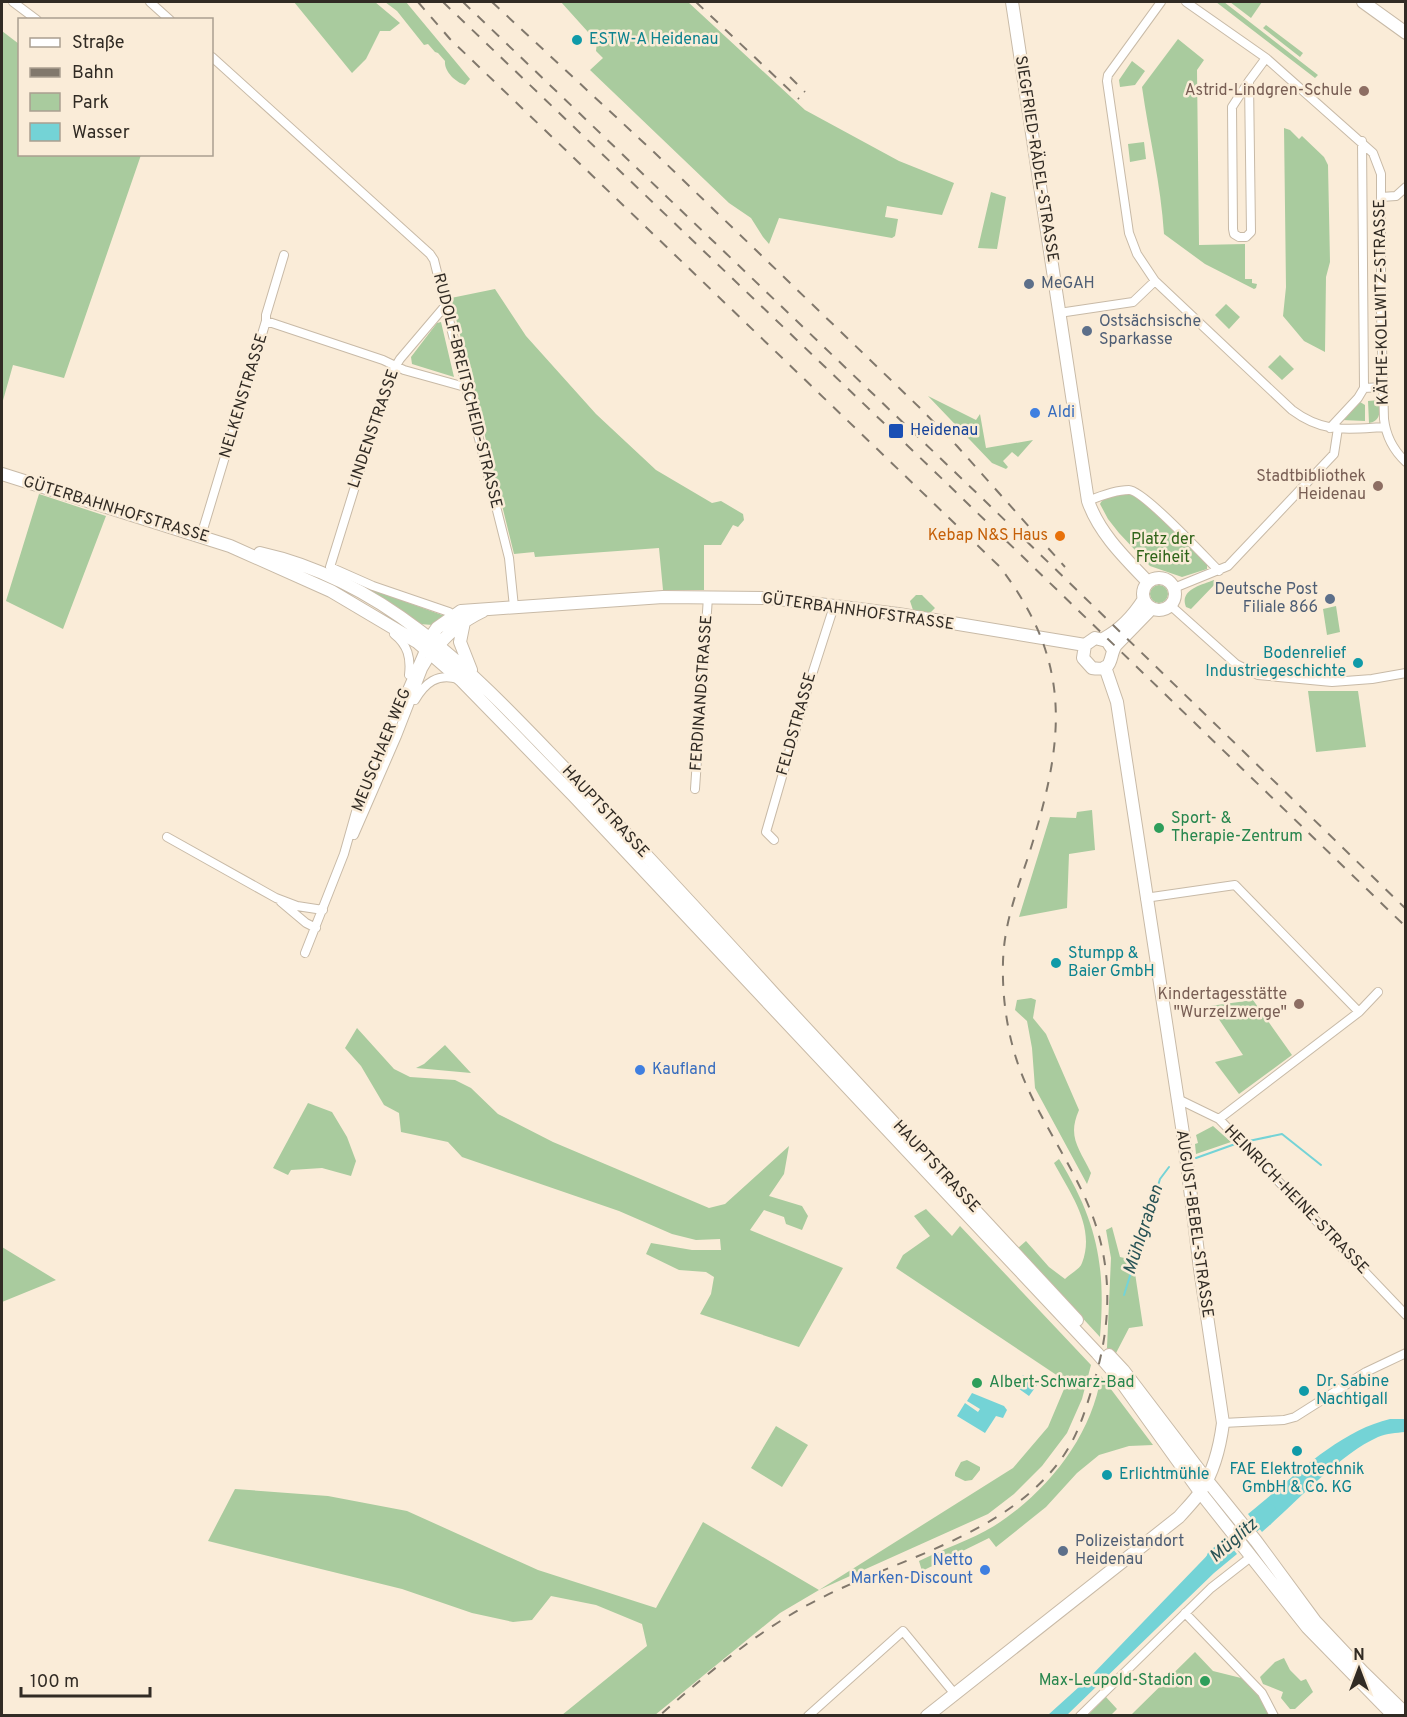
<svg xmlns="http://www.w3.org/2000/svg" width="1407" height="1717" font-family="Overpass,sans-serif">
  <rect width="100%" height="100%" fill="#faecd8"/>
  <path fill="#a9cb9e" d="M294,2h81l25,21 -10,8h-10l-14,28 -14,14z
    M385,2h21l64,77 -5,6c-10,-3 -21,-14 -20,-24l-7,-8 -3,-1 -7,-8 -4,1 -27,-34z
    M561,2h127l117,108 94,51 55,22 -12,32 -55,-9 -2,11 13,2 -3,17 -3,2 -113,-20 -10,26 -6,-7 -12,-19 -22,-15 -139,-133 13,-12 -7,-7 1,-9z
    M1216,2h8l94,73 -3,3z
    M1230,2h32l-11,16z
    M1266,25l37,28 -3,4 -37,-29z
    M2,31l17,13 1,110 121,1 -77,223 -51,-13 -11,39z
    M1178,39l26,21 -7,10 2,175 46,-1v35h7v4l5,1 -1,4 -2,1 -49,-25 -41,-30c-3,-50 -15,-97 -22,-147z
    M1132,61l13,10 -10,14 -15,2 -1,-7z
    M1284,128l6,2 9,9 3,-3 22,21 4,8 2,97 -4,15 -1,75 -21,-11 -21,-25 3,-29z
    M1144,142l2,17 -16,3 -2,-18z
    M991,192l15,5 -9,52 -19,-1z
    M495,289l31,47 70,78 60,56 56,33 9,-2 22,13 1,6 -6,7 -5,-2 -12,20h-17v45h-41l-4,-42 -124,9 -1,-5 -20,2 -63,-256z
    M1226,304l14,13 -11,12 -14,-14z
    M441,322l13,55 -42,-13 -1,-7 26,-34z
    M1280,355l14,14 -12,11 -14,-13z
    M928,396l48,24 4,-6 6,34 47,-8 -15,17 -6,-5 -9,9 5,6 -2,2 -14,-6z
    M1380,400c0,11 1,21 -11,23l-1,-22z
    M1360,402l5,3v16l-23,-1z
    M1129,493l9,2 69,69v5l-25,8 -32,-11 -31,-33 -11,-14 -8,-15c5,-10 19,-9 29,-11z
    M39,494l67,22 -43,113 -57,-28z
    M328,570l45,20 72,26 -12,9 -14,-1z
    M1214,580l3,1 -1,2 -25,26 -5,-2c-7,-17 15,-22 28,-27z
    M1150 594a9 9 0 1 1 18 0a9 9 0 1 1-18 0Z
    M916,595h6l13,13 -5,5 -17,-3 -3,-9z
    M1336,606l4,26 -13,3 -4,-26z
    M1308,691h50l8,56 -50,5z
    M1092,810l3,40 -26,4 -2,54 -48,9 31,-100 26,1 1,-6z
    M1031,998l5,2 -3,18 13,16 33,76c-12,27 0,38 12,63l-4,11 -52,-96 -3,-40 -5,-27 -12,-11 2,-10z
    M1253,1000l39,55 -53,39 -24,-32 28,-7 -33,-49z
    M357,1028l37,41 16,8 45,3 16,8 27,26 55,28 156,66 16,-4 64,-58 -5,28 -15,22 33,10 6,10 -6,14 -16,-6 -2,-7 -20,-7 -14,20 93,38 -44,79 -99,-33 11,-20 3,-17 -8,-5 -27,-2 -33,-16 5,-11 41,7h29l-1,-11 -24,1 -24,-6 -53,-23 -157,-54 -14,-15 -47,-10 -2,-19 -15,-8 -23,-39 -16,-18z
    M445,1045l26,28 -55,-5 8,-4z
    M308,1103l24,9 15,25 9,24 -5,15 -29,-8 -31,2 -3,5 -15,-7z
    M1213,1126l18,16 -35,12 -1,-10 3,-1 -2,-8z
    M1059,1159c38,62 47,106 41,178l-82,-89 8,-7 23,26 16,12c5,-5 15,-10 17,-16 14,-36 -12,-70 -28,-100z
    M926,1209l26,27 8,-10 131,139 -9,34 -15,34 -25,33 -28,28 -26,20 -169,76 -39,23 -125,102h-93l85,-69 -5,-22 -46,-19 -45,-9 -19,24 -19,2 -41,-9 -70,-24 -194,-48 27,-52 93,7 79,15 131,59 118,38 47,-86 116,68 194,-122 35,-41 19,-45 -171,-114 7,-13 27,-19 -16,-20z
    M1112,1227l8,30 13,3 10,66 -14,2 -14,27 -8,-7 4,-90 -5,-28z
    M2,1247l54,33 -54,22z
    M1101,1376l52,69 -24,1 -30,9 -22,18 -31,34 -50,40 -7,-9 -67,33 -3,-10c24,-12 52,-21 75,-35 52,-33 97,-88 107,-150z
    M776,1426l32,19 -26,42 -31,-19z
    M967,1460l13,7v3l-8,10 -7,1 -10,-5v-3l6,-11z
    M1195,1652l18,19 28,7 8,7 16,18 4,12 -139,1z
    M1284,1658l6,12 11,11 5,-2 7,13 -18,17h-5l-9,-11 2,-6 -20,-8 -3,-7 15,-15z
    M1106,1697l11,12 -6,6h-23z"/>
  <path fill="#74d3d6" d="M1023,1375l14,10 -8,11 -14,-10z
    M972,1393l32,13 3,4 -4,8 -7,-2 -11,17 -28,-17 8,-13 13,9 2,-3 -13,-8z
    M1390,1419h15v13c-9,1 -18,1 -27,5 -40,18 -82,66 -116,95l-14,-18c41,-33 90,-83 142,-95z
    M1224,1538l13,16 -23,19 -147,142h-19l42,-38z"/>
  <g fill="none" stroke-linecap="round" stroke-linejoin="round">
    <path stroke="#74d3d6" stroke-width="2" d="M1244,1142l38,-8 39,31
      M1196,1158l42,-15
      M1124,1295l36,-116 9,-12"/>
    <path stroke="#74d3d6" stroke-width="15" d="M1214,1557l55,-45"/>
    <defs>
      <path id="street" d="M13,2l24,18
        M150,2l20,18
        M1161,2l-53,73 -1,6 22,152 8,21 18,27 137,129c32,24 56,19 93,17
        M1186,2l80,56 107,95 8,21v137l3,108c2,17 9,31 22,43
        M212,57l218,197 4,6 75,298 5,49
        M1249,81l2,151 -5,5h-7l-5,-3 -1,-5 -1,-122z
        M1249,81l17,-23
        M1362,141l2,247
        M1381,197l15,-1 10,-9
        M445,306l-45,53 -11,18 -59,190 43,19 76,26 4,3
        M1059,313l74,-11 22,-21
        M266,321l117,39 21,10 61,17
        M1330,428l28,-30 6,-10 19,-1
        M1088,501c12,-5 28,-11 41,-11 14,0 76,67 90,81
        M201,536l65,-215v-6l18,-60
        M1174,588l54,-22 106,-112 4,-26
        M1170,605l66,59 22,11 74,7 40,-3 34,-6
        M394,634c14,11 17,24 15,41
        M415,700c10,-17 22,-27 43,-21
        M695,789l13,-192
        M354,835l43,-99 26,-67 9,-15
        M167,837l109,61 21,8 26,4
        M774,840l-8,-8 42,-145 26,-81
        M1145,898l90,-13 124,127
        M281,902l25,21 10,5
        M305,953l39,-99 15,-53 66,-153
        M1177,1101h5l37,18 187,196
        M1219,1119l140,-107 19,-20
        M1223,1423l61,-3 11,-3 71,-45 40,-19
        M1185,1613l77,80 12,23
        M808,1716l95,-85 51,62
        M1080,1716l131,-128 41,-32"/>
      <path id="secondary" d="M1012,2l76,499c11,32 37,57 60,81
        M1363,2l43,31
        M2,474l228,72 101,45 86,51 45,39 113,116 522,556 20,23 83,116 107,135 87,89
        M260,553c132,29 220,128 310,221 69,73 137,146 205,221 100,109 202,216 302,325
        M1143 594a16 16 0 1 1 32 0a16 16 0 1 1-32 0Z
        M464,622l-4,20 11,28
        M1103,639c17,-9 31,-24 41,-40
        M426,644l11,-16 24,-17 202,-14 108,1 127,16 187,31
        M1113,650l-6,-9 -12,-3 -10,7 -2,13 9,10c23,4 16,-11 24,-23l36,-37
        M434,651c13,-18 30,-31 49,-40
        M1109,1355l14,15 83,109 50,62 59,80 48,51 43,42
        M927,1716l252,-199c7,-8 16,-17 22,-26 13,-20 19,-45 22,-68l-23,-154 -16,-129 -67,-438 -12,-35"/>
    </defs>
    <use href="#street" stroke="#c8baa7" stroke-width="10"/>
    <use href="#secondary" stroke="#c8baa7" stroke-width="14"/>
    <use href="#street" stroke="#fff" stroke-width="8"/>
    <use href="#secondary" stroke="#fff" stroke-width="12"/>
    <path stroke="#81786c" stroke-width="2" stroke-dasharray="10 10" stroke-linecap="butt" d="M418,2l32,37 550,528c74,97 64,174 30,284 -12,37 -26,71 -27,111 -1,35 4,71 16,105 23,63 69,115 83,181 10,46 5,91 -8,134 -8,26 -15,51 -30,73 -54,79 -162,102 -243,143 -60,30 -112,74 -162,118
      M443,2l491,469 472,456
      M463,2l520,497 423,410
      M492,2l165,153 263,253 37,38 108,121
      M696,2l103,97
      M790,77l15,15"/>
  </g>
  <g fill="#0f9aa8" stroke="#faecd8" stroke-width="2">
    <circle cx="577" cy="40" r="6"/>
    <circle cx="1358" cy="663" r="6"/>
    <circle cx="1056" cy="963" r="6"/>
    <circle cx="1304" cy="1391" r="6"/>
    <circle cx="1297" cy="1451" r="6"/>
    <circle cx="1107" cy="1475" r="6"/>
  </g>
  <g fill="#8d6e63" stroke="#faecd8" stroke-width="2">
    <circle cx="1364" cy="91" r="6"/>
    <circle cx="1378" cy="486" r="6"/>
    <circle cx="1299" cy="1004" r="6"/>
  </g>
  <g fill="#5c6f8a" stroke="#faecd8" stroke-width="2">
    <circle cx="1029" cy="284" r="6"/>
    <circle cx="1087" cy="331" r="6"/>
    <circle cx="1330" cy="599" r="6"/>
    <circle cx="1063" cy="1551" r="6"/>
  </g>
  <g fill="#3f7fe0" stroke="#faecd8" stroke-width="2">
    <circle cx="1035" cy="413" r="6"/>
    <circle cx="640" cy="1070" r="6"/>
    <circle cx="985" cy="1570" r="6"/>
  </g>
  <rect fill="#1a4fb4" stroke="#faecd8" stroke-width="2" x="888" y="423" width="16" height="16" rx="3"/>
  <circle fill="#e8710a" stroke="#faecd8" stroke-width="2" cx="1060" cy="536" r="6"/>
  <g fill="#2e9e5b" stroke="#faecd8" stroke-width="2">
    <circle cx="1159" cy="828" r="6"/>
    <circle cx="977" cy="1383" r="6"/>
    <circle cx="1205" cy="1681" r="6"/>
  </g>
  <g text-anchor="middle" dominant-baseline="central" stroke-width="5" stroke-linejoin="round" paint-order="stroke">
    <g font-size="16" fill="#0d838f" stroke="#faecd8" text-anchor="start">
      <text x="589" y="40">ESTW-A Heidenau</text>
      <text x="1346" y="654" text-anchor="end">Bodenrelief<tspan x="1346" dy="18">Industriegeschichte</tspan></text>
      <text x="1068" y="954">Stumpp &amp;<tspan x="1068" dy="18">Baier GmbH</tspan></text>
      <text x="1316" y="1382">Dr. Sabine<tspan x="1316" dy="18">Nachtigall</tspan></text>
      <text x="1297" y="1470" text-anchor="middle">FAE Elektrotechnik<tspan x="1297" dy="18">GmbH &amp; Co. KG</tspan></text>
      <text x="1119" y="1475">Erlichtmühle</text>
    </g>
    <g font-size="16" fill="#785e54" stroke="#faecd8" text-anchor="end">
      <text x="1352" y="91">Astrid-Lindgren-Schule</text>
      <text x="1366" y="477">Stadtbibliothek<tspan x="1366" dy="18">Heidenau</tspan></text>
      <text x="1287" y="995">Kindertagesstätte<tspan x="1287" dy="18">"Wurzelzwerge"</tspan></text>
    </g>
    <g font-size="16" fill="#312b24" stroke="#faecd8">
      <text transform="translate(1036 159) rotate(81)">SIEGFRIED-RÄDEL-STRASSE</text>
      <text transform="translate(1382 302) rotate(-91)">KÄTHE-KOLLWITZ-STRASSE</text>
      <text transform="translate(467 391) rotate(76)">RUDOLF-BREITSCHEID-STRASSE</text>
      <text transform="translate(244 396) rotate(-73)">NELKENSTRASSE</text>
      <text transform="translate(374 429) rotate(-71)">LINDENSTRASSE</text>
      <text transform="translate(116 510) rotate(17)">GÜTERBAHNHOFSTRASSE</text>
      <text transform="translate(858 612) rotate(8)">GÜTERBAHNHOFSTRASSE</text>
      <text transform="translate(702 693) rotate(-86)">FERDINANDSTRASSE</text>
      <text transform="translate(797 724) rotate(-74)">FELDSTRASSE</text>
      <text transform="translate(382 750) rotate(-68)">MEUSCHAER WEG</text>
      <text transform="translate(605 812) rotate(47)">HAUPTSTRASSE</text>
      <text transform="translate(936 1167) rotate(47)">HAUPTSTRASSE</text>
      <text transform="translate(1296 1200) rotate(46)">HEINRICH-HEINE-STRASSE</text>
      <text transform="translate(1194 1224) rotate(82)">AUGUST-BEBEL-STRASSE</text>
    </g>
    <g font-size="16" fill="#4e5e75" stroke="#faecd8" text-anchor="start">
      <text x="1041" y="284">MeGAH</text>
      <text x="1099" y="322">Ostsächsische<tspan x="1099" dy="18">Sparkasse</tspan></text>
      <text x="1318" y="590" text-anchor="end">Deutsche Post<tspan x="1318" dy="18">Filiale 866</tspan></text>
      <text x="1075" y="1542">Polizeistandort<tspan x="1075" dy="18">Heidenau</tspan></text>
    </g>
    <g font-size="16" fill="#366cbe" stroke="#faecd8" text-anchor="start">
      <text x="1047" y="413">Aldi</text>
      <text x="652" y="1070">Kaufland</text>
      <text x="973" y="1561" text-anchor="end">Netto<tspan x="973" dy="18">Marken-Discount</tspan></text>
    </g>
    <g font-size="16" fill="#164399" stroke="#faecd8" text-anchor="start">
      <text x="910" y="431">Heidenau</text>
    </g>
    <g font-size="16" fill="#c56008" stroke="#faecd8" text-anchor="end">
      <text x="1048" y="536">Kebap N&amp;S Haus</text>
    </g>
    <g font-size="16" fill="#2e6318" stroke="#faecd8">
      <text x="1163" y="540">Platz der<tspan x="1163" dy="18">Freiheit</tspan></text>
    </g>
    <g font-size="16" fill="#27864d" stroke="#faecd8" text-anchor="start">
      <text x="1171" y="819">Sport- &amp;<tspan x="1171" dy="18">Therapie-Zentrum</tspan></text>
      <text x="989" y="1383">Albert-Schwarz-Bad</text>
      <text x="1193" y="1681" text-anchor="end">Max-Leupold-Stadion</text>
    </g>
    <g font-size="18" font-style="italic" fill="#285355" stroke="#faecd8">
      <text transform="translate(1144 1230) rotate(-72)">Mühlgraben</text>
      <text transform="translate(1234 1541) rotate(-41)">Müglitz</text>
    </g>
  </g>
  <rect width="1407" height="1717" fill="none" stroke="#312b24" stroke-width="6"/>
  <rect x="18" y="18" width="195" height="138" fill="#faecd8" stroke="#aa9f90" stroke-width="1.5"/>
  <rect x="30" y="38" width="30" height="9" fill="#ffffff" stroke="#aa9f90" stroke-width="1.5"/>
  <text x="72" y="48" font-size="18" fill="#312b24">Straße</text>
  <rect x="30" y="68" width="30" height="9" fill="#81786c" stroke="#aa9f90" stroke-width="1.5"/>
  <text x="72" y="78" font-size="18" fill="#312b24">Bahn</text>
  <rect x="30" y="93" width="30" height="18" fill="#a9cb9e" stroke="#aa9f90" stroke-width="1.5"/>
  <text x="72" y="108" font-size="18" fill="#312b24">Park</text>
  <rect x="30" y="123" width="30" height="18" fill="#74d3d6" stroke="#aa9f90" stroke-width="1.5"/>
  <text x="72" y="138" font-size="18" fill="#312b24">Wasser</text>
  <g transform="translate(1359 1669)" stroke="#faecd8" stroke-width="4.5" paint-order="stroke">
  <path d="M0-4.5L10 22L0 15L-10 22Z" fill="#312b24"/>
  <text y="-9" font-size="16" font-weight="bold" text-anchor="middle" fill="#312b24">N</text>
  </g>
  <path d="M21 1687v9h129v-9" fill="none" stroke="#312b24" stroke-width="3"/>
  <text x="30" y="1687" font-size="18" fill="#312b24" stroke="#faecd8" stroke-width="4.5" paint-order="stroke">100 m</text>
</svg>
